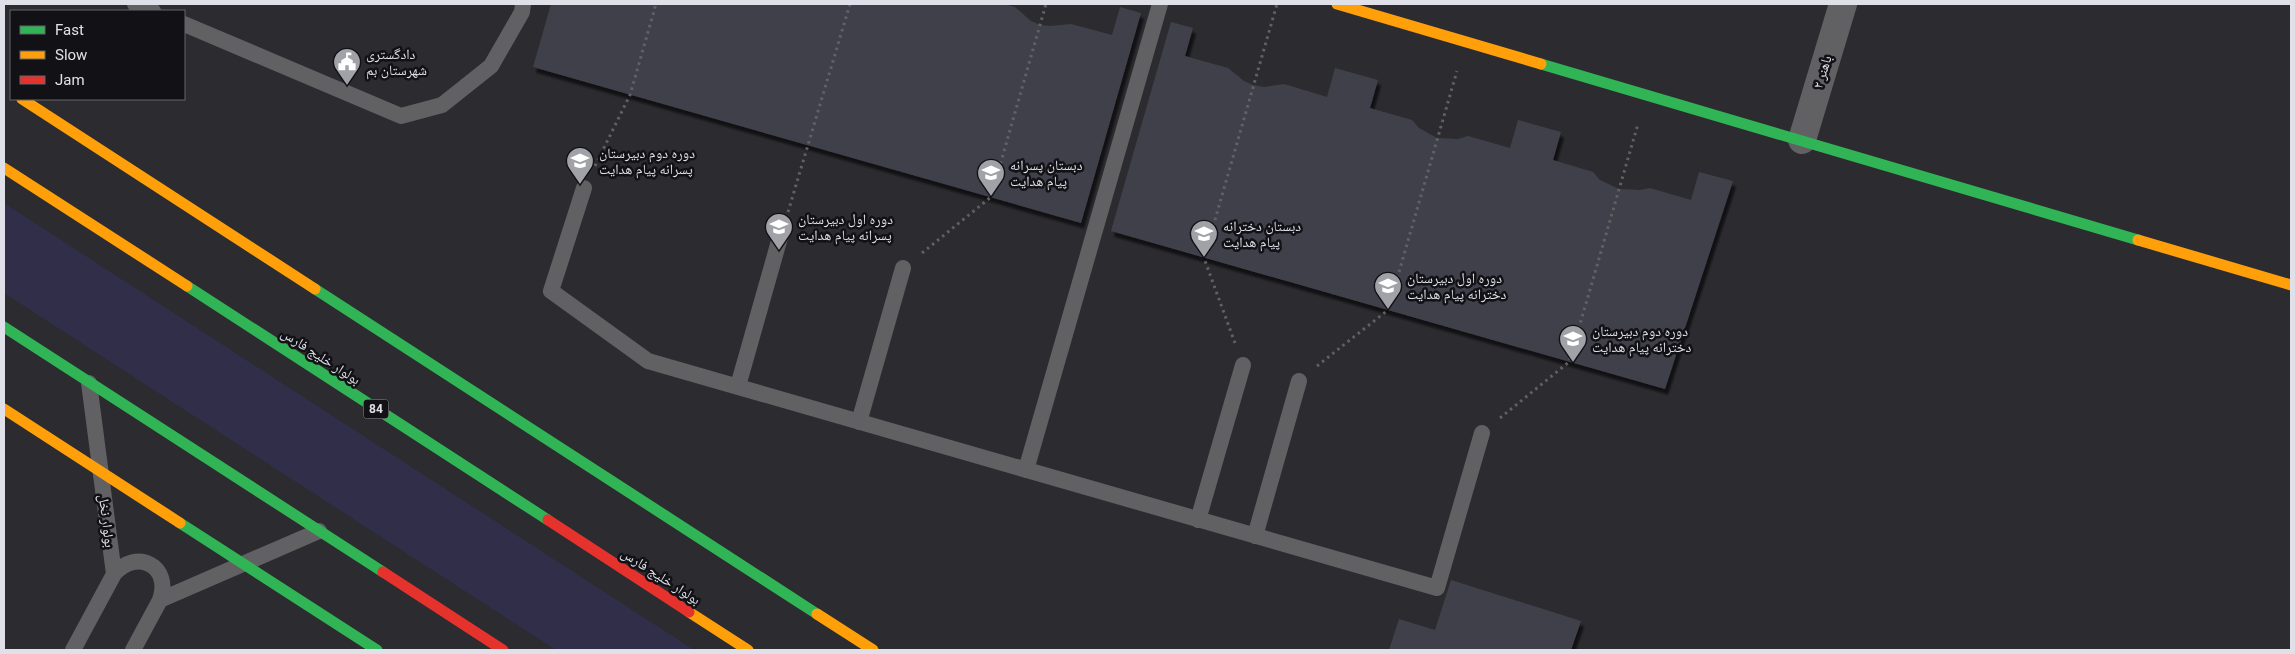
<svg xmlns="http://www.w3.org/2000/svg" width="2295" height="654" font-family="Roboto,'Noto Naskh Arabic',sans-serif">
  <defs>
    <filter id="shadow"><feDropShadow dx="3" dy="5.5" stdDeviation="1" flood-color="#0009"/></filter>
  </defs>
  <rect width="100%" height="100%" fill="#2b2b30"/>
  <path fill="#312e49" d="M4,203l690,447h-138l-552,-357z"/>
  <path fill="#41404b" filter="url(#shadow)" d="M551,4h451l13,3 16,14 9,4 10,1 21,-2 41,11 8,-28 21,6 -60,210 -548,-156z
    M1171,22l22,6 -8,28 43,12 16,13 9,4 11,2 20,-3 43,13 8,-29 43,12 -8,28 42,12 7,8 18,10 21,1 10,-3 42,12 8,-28 43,12 -8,28 40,12 7,8 19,9 21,1 10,-2 41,12 8,-28 34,9 -68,208 -554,-158z
    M1451,580l130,41 -10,29h-182l10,-31 36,11z"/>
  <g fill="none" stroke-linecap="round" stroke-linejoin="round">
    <path stroke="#616164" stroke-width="3" stroke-dasharray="2.5 4" stroke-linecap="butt" d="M595,166l35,-71 26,-91
      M788,212l62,-208
      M922,253l69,-56 55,-193
      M1235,343l-31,-85 73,-254
      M1317,366l71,-56 69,-239
      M1500,418l69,-56 69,-238"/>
    <path stroke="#616164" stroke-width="16" d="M135,4l18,7
      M184,24l217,92 41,-11 49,-39 31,-54 1,-8
      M584,188l-33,103 97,70 789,227 45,-155
      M738,386l43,-152
      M859,422l44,-154
      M1026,470l134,-466
      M1198,520l45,-155
      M1255,536l44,-155
      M114,574c23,-26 58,-8 46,26
      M73,650l41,-76 -25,-191
      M133,650l27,-50 159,-69"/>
    <path stroke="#616164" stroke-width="28" d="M1802,140l41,-136"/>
    <path stroke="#30b455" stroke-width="11" d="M1541,64l597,176
      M187,286l361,234
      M315,289l502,325
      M4,327l379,245
      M180,523l197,127"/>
    <path stroke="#ff9f0a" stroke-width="11" d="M1337,4l204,60
      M22,99l293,190
      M4,168l183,118
      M2138,240l153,45
      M4,409l176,114
      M689,612l59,38
      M817,614l56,36"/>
    <path stroke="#e5322d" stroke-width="11" d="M548,520l141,92
      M383,572l120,78"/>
  </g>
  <defs>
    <symbol id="civic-pin" viewBox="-11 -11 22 30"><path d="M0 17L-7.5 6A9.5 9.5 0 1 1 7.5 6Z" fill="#a1a1a8" stroke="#121116"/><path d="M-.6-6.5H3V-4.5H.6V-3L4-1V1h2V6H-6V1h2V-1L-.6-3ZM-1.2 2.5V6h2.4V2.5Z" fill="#fff"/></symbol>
    <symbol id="school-pin" viewBox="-11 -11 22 30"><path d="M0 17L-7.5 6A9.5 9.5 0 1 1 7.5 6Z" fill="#a1a1a8" stroke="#121116"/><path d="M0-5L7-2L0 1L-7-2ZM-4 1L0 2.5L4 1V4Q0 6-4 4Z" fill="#fff"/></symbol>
  </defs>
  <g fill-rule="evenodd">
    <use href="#civic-pin" x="331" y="46" width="32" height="43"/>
    <use href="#school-pin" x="564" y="145" width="32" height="43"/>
    <use href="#school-pin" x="975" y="157" width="32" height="43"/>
    <use href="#school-pin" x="763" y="211" width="32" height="43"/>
    <use href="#school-pin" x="1188" y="218" width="32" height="43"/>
    <use href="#school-pin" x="1372" y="270" width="32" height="43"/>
    <use href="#school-pin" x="1557" y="323" width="32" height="43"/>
  </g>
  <g text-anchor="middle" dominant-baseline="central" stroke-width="5" stroke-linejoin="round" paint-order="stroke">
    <rect fill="#121116" stroke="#a2a2a9" stroke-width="1" x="363.5" y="399.5" width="25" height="19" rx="4"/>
    <g font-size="12" font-weight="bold" fill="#e0e0e8">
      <text x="376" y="409">84</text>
    </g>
    <g font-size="14" fill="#e0e0e8" stroke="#121116" text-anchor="start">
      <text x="366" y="54">دادگستری<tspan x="366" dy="16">شهرستان بم</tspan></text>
      <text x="599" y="153">دوره دوم دبیرستان<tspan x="599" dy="16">پسرانه پیام هدایت</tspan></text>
      <text x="1010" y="165">دبستان پسرانه<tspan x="1010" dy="16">پیام هدایت</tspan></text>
      <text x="798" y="219">دوره اول دبیرستان<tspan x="798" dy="16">پسرانه پیام هدایت</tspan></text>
      <text x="1223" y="226">دبستان دخترانه<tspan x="1223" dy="16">پیام هدایت</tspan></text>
      <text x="1407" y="278">دوره اول دبیرستان<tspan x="1407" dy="16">دخترانه پیام هدایت</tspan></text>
      <text x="1592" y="331">دوره دوم دبیرستان<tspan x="1592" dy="16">دخترانه پیام هدایت</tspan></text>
    </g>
    <g font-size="14" fill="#e0e0e8" stroke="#121116">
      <text transform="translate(1822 72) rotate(-73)">باهنر ۲</text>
      <text transform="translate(321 356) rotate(33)">بولوار خلیج فارس</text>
      <text transform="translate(107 521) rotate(83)">بولوار نخل</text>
      <text transform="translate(661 576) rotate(33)">بولوار خلیج فارس</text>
    </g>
  </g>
  <rect width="2295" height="654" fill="none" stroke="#e0e0e8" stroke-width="10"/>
  <rect x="10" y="10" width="175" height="90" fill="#121116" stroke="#64646a"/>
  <rect x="20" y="26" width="25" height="8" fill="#30b455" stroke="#64646a"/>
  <text x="55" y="35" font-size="15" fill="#e0e0e8">Fast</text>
  <rect x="20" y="51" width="25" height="8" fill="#ff9f0a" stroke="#64646a"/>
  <text x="55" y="60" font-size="15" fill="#e0e0e8">Slow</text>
  <rect x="20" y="76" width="25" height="8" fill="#e5322d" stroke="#64646a"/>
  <text x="55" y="85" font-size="15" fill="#e0e0e8">Jam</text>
</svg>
